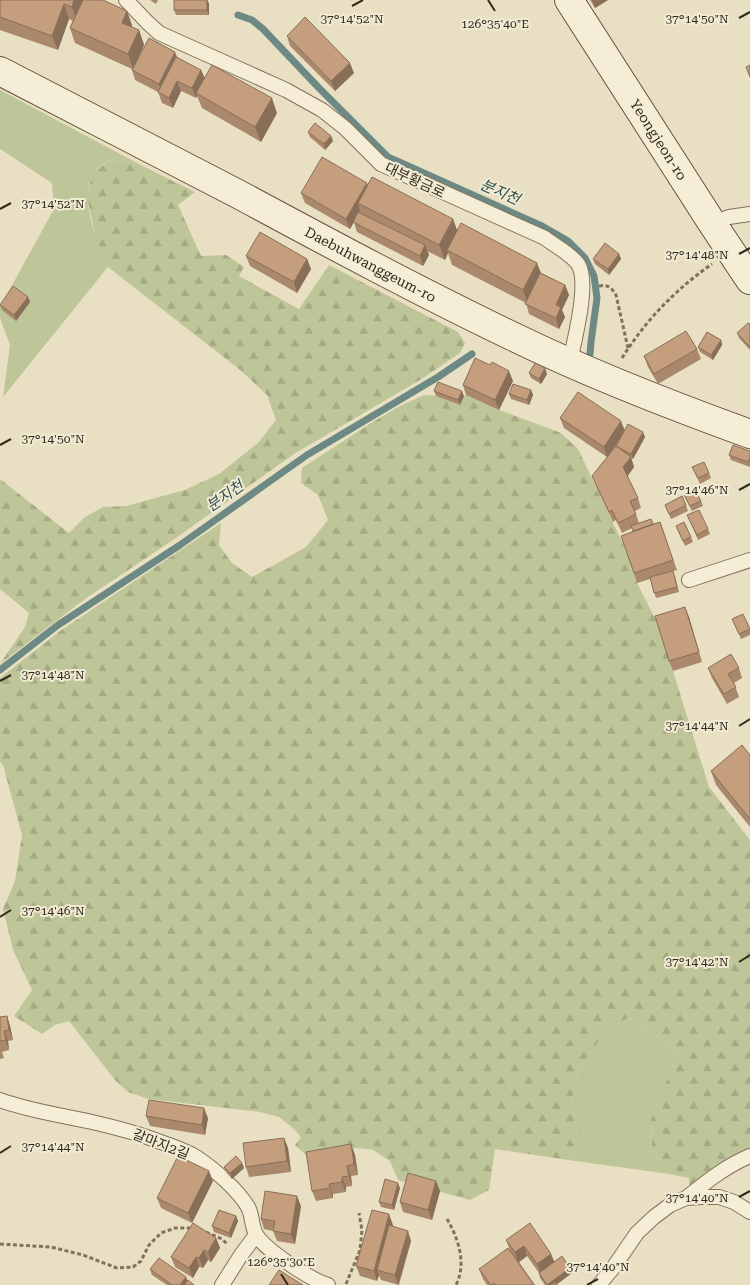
<svg xmlns="http://www.w3.org/2000/svg" width="750" height="1285" font-family="'Roboto Serif','Noto Sans KR',serif">
  <defs>
    <pattern id="forest-firs" width="22" height="20" patternUnits="userSpaceOnUse" patternTransform="scale(1.25)"><rect width="22" height="20" fill="#bec699"/><path d="M5 1l3.5 6h-7zM16 11l3.5 6h-7z" fill="#a4aa83"/></pattern>
  </defs>
  <rect width="100%" height="100%" fill="#e9e0c3"/>
  <path fill="#bec699" d="M0,90l139,74 -29,-4c-6,4 -15,10 -18,16 -12,28 5,65 16,91l-105,130 7,-52 -10,-27v-11l54,-98 -2,-26 -52,-34z
    M628,1018l51,32 -28,69 1,32 17,23 -101,-14 10,-13 2,-16 -9,-25 8,-37 27,-38z"/>
  <path fill="url(#forest-firs)" d="M110,160l29,4 56,28 -17,13 23,51 25,-1 18,12 -5,9 60,33 30,-44 129,67 7,11 -5,10 -40,27 -126,74 -118,84 -91,61 -85,65 25,-37 4,-14 -29,-24v-110l69,54 16,-16 18,-10 23,-1 59,-16 34,-16 39,-31 18,-23 -9,-25 -28,-26 -131,-102 -12,-28 -9,-42 5,-23z
    M424,395l12,1 24,9 4,-9 2,-1 33,15 62,23 17,16 46,97 13,37 22,43 50,161 41,53v311l-12,5 -49,30v-8l-20,-4 -17,-23 -1,-32 28,-69 -51,-32 -22,13 -27,38 -8,37 10,25 -3,16 -10,13 -73,-11 -6,41 -19,10 -72,-20 -8,-19 -17,-11 -16,-2 -49,9 -13,-12 6,-8 -7,-8 -15,-12 -19,-5 -112,-13 -20,-7 -13,-12 -46,-59 -14,4 -13,9 -28,-18 18,-26 -19,-40 -10,-41 12,-28 7,-46 -19,-70 -3,-3v-84l60,-47 161,-108 -2,22 13,18 20,14 54,-30 22,-27 -10,-25 -17,-12 1,-15 69,-45 27,-16z"/>
  <g fill="none" stroke-linecap="round" stroke-linejoin="round">
    <path stroke="#6d8984" stroke-width="7" d="M238,15l14,5 11,9 56,59 69,69 154,69 26,15 17,17 9,18 3,22 -6,44 -1,12
      M0,670l58,-45 122,-80 127,-90 131,-78 34,-23"/>
    <defs>
      <path id="lane" d="M126,0l21,22 12,11 127,57 36,20 23,18 36,36 164,74c10,8 25,15 33,26 12,18 -4,77 -8,98
        M712,223l17,-6 21,-3
        M689,580l61,-20
        M0,1100c30,11 61,15 92,22 22,5 45,11 66,19 13,5 27,9 38,16 17,11 42,33 52,50 5,9 3,20 9,29 10,15 54,44 71,49
        M686,1198c20,-16 40,-32 64,-42
        M222,1285l19,-30 15,-20
        M599,1285l14,-17 24,-35 17,-16 16,-12 16,-7 16,-1h17l15,5 16,10"/>
      <g id="secondary">
        <path id="s1" d="M569,0l143,223 38,57"/>
        <path id="s2" d="M0,71c79,41 159,82 238,123 91,49 182,98 276,143 76,37 156,68 236,97"/>
      </g>
    </defs>
    <use href="#lane" stroke="#82725c" stroke-width="16"/>
    <use href="#secondary" stroke="#63533f" stroke-width="30"/>
    <path stroke="#82725c" stroke-width="3" stroke-dasharray="4 2.5" stroke-linecap="butt" d="M599,286c9,-2 13,2 17,9l12,53
      M622,358c23,-37 54,-69 90,-94
      M447,1219c11,19 20,44 9,66
      M206,1232l16,7 6,6
      M0,1244l51,3 32,8 34,13 16,-1 8,-6 8,-16 12,-12 14,-5h18
      M346,1284l14,-34 2,-20 -3,-17"/>
    <use href="#lane" stroke="#f5edd6" stroke-width="14"/>
    <use href="#secondary" stroke="#f5edd6" stroke-width="28"/>
  </g>
  <path fill="#a9886c" d="M0,0h103l29,25v2l7,3 5,15 -5,11 38,1 24,13 4,8 72,35 -16,29 -59,-34 -5,-12 -1,2 -15,-7 -8,17 -11,-5 -4,-11 -23,-12 -3,-10v-1l-57,-26 -5,-15 3,-7 -4,-2 -11,31 -58,-20z
    M150,0h8l-2,4z
    M590,0h18l-13,8z
    M209,3v12h-33l-2,-5z
    M287,36l67,37 -19,18 -45,-45z
    M308,132l23,4 2,5 -8,9 -15,-13z
    M367,183v2l86,34 4,11 108,55 4,10 -7,15 3,7 -6,12 -30,-15 -3,-11 -74,-38 -4,-12 -3,7 -18,-9 2,4 -6,11 -66,-34 -3,-10 -4,7 -45,-26 -4,-10z
    M619,254l2,5 -12,16 -14,-11 -2,-5z
    M246,256l61,3 4,10 -14,24 -47,-27z
    M28,297l2,5 -14,19 -14,-11 -2,-5z
    M750,324v26l-11,-12 -2,-5z
    M721,340l1,5 -9,15 -13,-8 -2,-5z
    M697,349l4,10 -43,25 -10,-17 -4,-11z
    M490,365l23,16 -14,29 -33,-15 -3,-10z
    M529,373l18,1 -6,10 -10,-6z
    M531,390l2,5 -4,10 -18,-6 -2,-5z
    M434,391l30,5 -4,9 -24,-9z
    M560,418l65,12 20,7 -12,22 -2,-1 3,9 -7,9 11,22 3,10 -6,3 4,12 14,1 7,-2 17,48 -7,2 5,4 4,16 -23,6 -6,-19 -13,4 -16,-47 12,-5 -1,-3 -10,5 -6,-13 -3,2 -17,-36 -4,-10 15,-19 -43,-29z
    M750,451v16l-19,-7 -2,-5z
    M692,467l17,6 2,5 -11,6z
    M684,495l17,6 2,5 -11,5z
    M665,505h21l2,6 -17,8z
    M687,515l21,14 2,5 -12,6z
    M676,526l15,11 2,5 -8,4z
    M689,617l13,45 -29,9 -4,-10z
    M732,619l18,10v6l-9,4z
    M708,668h31l3,10 -8,5 5,14 -12,7 -15,-26z
    M750,755v72l-34,-42 -5,-14z
    M0,1016l1,1 6,-1 3,10 3,14 -5,1 1,9 -7,2 2,6 -4,1z
    M146,1116l62,2 -3,17 -55,-9z
    M284,1138l4,10 3,24 -42,5 -3,-10z
    M351,1144l4,11 3,20 -7,1 1,10 -6,1v5l-13,2v4l-17,3 -4,-10z
    M242,1163l2,5 -12,11 -6,-7 -2,-5z
    M213,1181l-21,42 -31,-15 -4,-10z
    M436,1181l4,10 -8,29 -29,-8 -3,-10z
    M400,1188l-6,22 -13,-3 -2,-5z
    M301,1206l-6,38 -18,-3 -4,-10 -9,-2 -3,-10z
    M236,1216l2,5 -7,17 -17,-6 -2,-6z
    M393,1225v1l18,15 -12,44 -18,-5 -2,-5 -2,6 -17,-5 -4,-10z
    M216,1238l4,10 -9,14 -3,-2 -5,8 -4,-1 -6,11 -18,-11 -4,-10z
    M506,1240l45,14 3,7 18,12 -15,11v1h-12l-5,-7 -1,-5 -12,-17 -8,6 16,23h-48l-4,-6 -4,-10 31,-19z
    M150,1269l36,8 1,4 7,4h-27l-15,-10z"/>
  <path fill="#896f58" d="M74,0h10l-7,22 -5,-15z
    M207,0l2,3v12l-2,-5z
    M592,0h16l-13,8z
    M64,4l5,15 -11,31 -6,-14z
    M127,11l5,14 -5,12 -5,-14z
    M139,30l5,15 -11,24 -5,-15z
    M175,52l4,10 -17,32 -3,-10z
    M350,63l4,10 -19,18 -4,-10z
    M201,70l4,10 -9,13 1,3 -1,2 -4,-10z
    M177,81l4,10 -8,17 -4,-10z
    M272,98l5,15 -16,29 -6,-15z
    M331,136l2,5 -8,9 -1,-6z
    M367,183l3,10 -12,10 2,7 -10,19 -4,-10z
    M453,219l5,14 -11,17 1,3 -3,7 -6,-15z
    M425,245l4,10 -6,11 -3,-10z
    M619,254l2,5 -12,16 -1,-6z
    M307,259l4,10 -14,24 -3,-11z
    M537,263l6,15 -15,27 -5,-15z
    M565,285l4,10 -7,15 3,7 -6,12 -3,-11v-13z
    M28,297l2,5 -14,19 -2,-6z
    M721,340l1,5 -9,15 -2,-5z
    M545,368l2,6 -6,10 -2,-5z
    M509,371l4,10 -14,29 -4,-10z
    M531,390l2,5 -4,10 -2,-5z
    M462,391l2,5 -4,9 -2,-5z
    M621,421l4,10 -18,26 -3,-10z
    M643,432l2,5 -12,22 -2,-5z
    M631,457l3,10 -7,10 -4,-10z
    M685,607l4,10 13,45 -3,-10z
    M7,1016l3,10 3,14 -4,-10z
    M4,1031l4,10 1,9 -3,-10z
    M204,1108l4,10 -3,17 -3,-10z
    M284,1138l4,10 3,24 -4,-11z
    M351,1144l4,11 3,20 -4,-11z
    M242,1163l2,5 -12,11 -2,-6z
    M347,1166l4,10 1,10 -3,-10z
    M209,1171l4,10 -21,42 -4,-10z
    M342,1177l4,10v5l-4,-10z
    M436,1181l4,10 -8,29 -4,-10z
    M398,1183l2,5 -6,22 -2,-5z
    M329,1184l4,10v4l-3,-10z
    M297,1196l4,10 -6,38 -4,-10z
    M389,1214l4,11 -13,46 -3,-1 2,5 -2,6 -3,-10z
    M236,1216l2,5 -7,17 -2,-5z
    M408,1231l3,10 -13,44 -3,-10z
    M216,1238l4,10 -9,14 -3,-10z
    M524,1246l3,10 -9,7 -3,-11z
    M204,1250l4,10 -5,8 -4,-10z
    M551,1254l4,10 -14,10 -4,-10z
    M196,1257l3,10 -6,11 -4,-10z
    M570,1268l2,5 -16,12h-9z
    M186,1277l2,5 -2,3h-6z"/>
  <path fill="#c49e7d" stroke="#896f58" d="M0,0h74l-2,7 -8,-3 -12,32 -52,-19z
    M83,0h20l24,11 -5,12 17,7 -11,24 -58,-26z
    M174,0h33v10h-33z
    M305,17l45,46 -19,18 -44,-45z
    M149,38l26,14 -16,32 -27,-14z
    M176,57l25,13 -9,18 -15,-7 -8,17 -11,-6z
    M212,65l60,33 -17,29 -59,-34z
    M750,65v12l-4,-10z
    M315,123l16,13 -7,8 -16,-12z
    M322,157l45,26 -21,36 -45,-26z
    M372,177l81,42 -14,26 -81,-42z
    M358,212l67,33 -5,11 -67,-34z
    M461,223l76,40 -14,27 -76,-40z
    M260,232l47,27 -13,23 -48,-26z
    M605,243l14,11 -11,15 -15,-10z
    M540,273l25,12 -9,20 5,2 -5,11 -31,-14z
    M13,286l15,11 -14,18 -14,-10z
    M748,323l2,1v23l-13,-14z
    M686,331l11,18 -43,25 -10,-18z
    M707,332l14,8 -10,15 -13,-8z
    M475,358l15,7 2,-3 17,9 -14,29 -32,-15z
    M535,363l10,5 -6,11 -10,-6z
    M438,382l24,9 -4,9 -24,-9z
    M513,384l18,6 -4,10 -18,-6z
    M578,392l43,29 -17,26 -44,-29z
    M628,424l15,8 -12,22 -15,-8z
    M733,445l17,6v7l-2,4 -19,-7z
    M616,446l15,11 -8,10 15,31 -8,3 6,13 -18,9 -6,-13 -3,2 -17,-36z
    M704,462l5,11 -11,5 -6,-11z
    M695,490l6,11 -11,5 -6,-11z
    M682,496l4,9 -17,9 -4,-9z
    M699,510l9,19 -11,6 -10,-20z
    M651,519l2,5 -20,7 -2,-5z
    M660,522l13,38 -39,13 -13,-37z
    M684,522l7,15 -8,4 -7,-15z
    M673,571l4,16 -23,6 -4,-16z
    M685,607l14,45 -30,9 -14,-45z
    M743,614l7,15 -11,5 -7,-15z
    M731,654l8,14 -11,6 8,13 -12,7 -16,-26z
    M742,745l8,10v64l-39,-48z
    M7,1016l2,14 -5,1 2,9 -6,1v-24z
    M149,1100l55,8 -2,17 -56,-9z
    M284,1138l3,23 -41,6 -3,-24z
    M351,1144l3,20 -7,2 2,10 -7,1v5l-13,2 1,4 -18,3 -6,-39z
    M178,1156l31,15 -21,42 -31,-15z
    M236,1156l6,7 -12,10 -6,-6z
    M408,1173l28,8 -8,29 -28,-8z
    M385,1179l13,4 -6,22 -13,-3z
    M265,1191l32,5 -6,38 -18,-3 2,-10 -14,-2z
    M219,1210l17,6 -7,17 -17,-7z
    M372,1210l17,4 -15,57 -18,-5z
    M193,1223l23,15 -8,14 -4,-2 -5,8 -3,-1 -7,11 -18,-11z
    M530,1223l21,31 -14,10 -13,-18 -9,6 -9,-12z
    M389,1225l19,6 -13,44 -18,-5z
    M508,1248l26,37h-38l-2,-2 -3,2 -12,-16z
    M562,1256l8,12 -23,17 -8,-12z
    M159,1258l27,19 -6,8h-8l-22,-16z
    M279,1270l24,15h-34z
    M188,1280l6,5h-10z
    M555,1282l2,3h-7z"/>
  <path fill="none" stroke="#332a1f" stroke-width="2" d="M488,0l7,11M352,6l11,-6M739,18l11,-6M0,209l11,-6M739,254l11,-6M0,445l11,-6M739,490l11,-6M0,681l11,-6M739,726l11,-7M0,917l11,-7M739,962l11,-7M0,1153l11,-7M739,1197l11,-6M281,1274l7,11M587,1285l11,-6"/>
  <g text-anchor="middle" dominant-baseline="central" stroke-width="4" stroke-linejoin="round" paint-order="stroke">
    <g font-size="14" fill="#332a1f" stroke="#f1ead2">
      <text stroke="none"><textPath href="#s1" startOffset="166">Yeongjeon-ro</textPath></text>
      <text transform="translate(415 180) rotate(25)">대부황금로</text>
      <text stroke="none"><textPath href="#s2" startOffset="418">Daebuhwanggeum-ro</textPath></text>
      <text transform="translate(161 1144) rotate(21)">갈마지2길</text>
    </g>
    <g font-size="15" font-style="italic" fill="#2f5151" stroke="#f1ead2">
      <text transform="translate(500 192) rotate(24)">분지천</text>
      <text transform="translate(225 496) rotate(-35)">분지천</text>
    </g>
  </g>
  <g font-size="12" text-anchor="middle" fill="#332a1f" stroke="#f1ead2" stroke-width="4" stroke-linejoin="round" paint-order="stroke">
    <text x="697" y="23">37°14'50"N</text>
    <text x="352" y="23">37°14'52"N</text>
    <text x="495" y="28">126°35'40"E</text>
    <text x="53" y="208">37°14'52"N</text>
    <text x="697" y="259">37°14'48"N</text>
    <text x="53" y="443">37°14'50"N</text>
    <text x="697" y="494">37°14'46"N</text>
    <text x="53" y="679">37°14'48"N</text>
    <text x="697" y="730">37°14'44"N</text>
    <text x="53" y="915">37°14'46"N</text>
    <text x="697" y="966">37°14'42"N</text>
    <text x="53" y="1151">37°14'44"N</text>
    <text x="697" y="1202">37°14'40"N</text>
    <text x="281" y="1266">126°35'30"E</text>
    <text x="598" y="1271">37°14'40"N</text>
  </g>
</svg>
